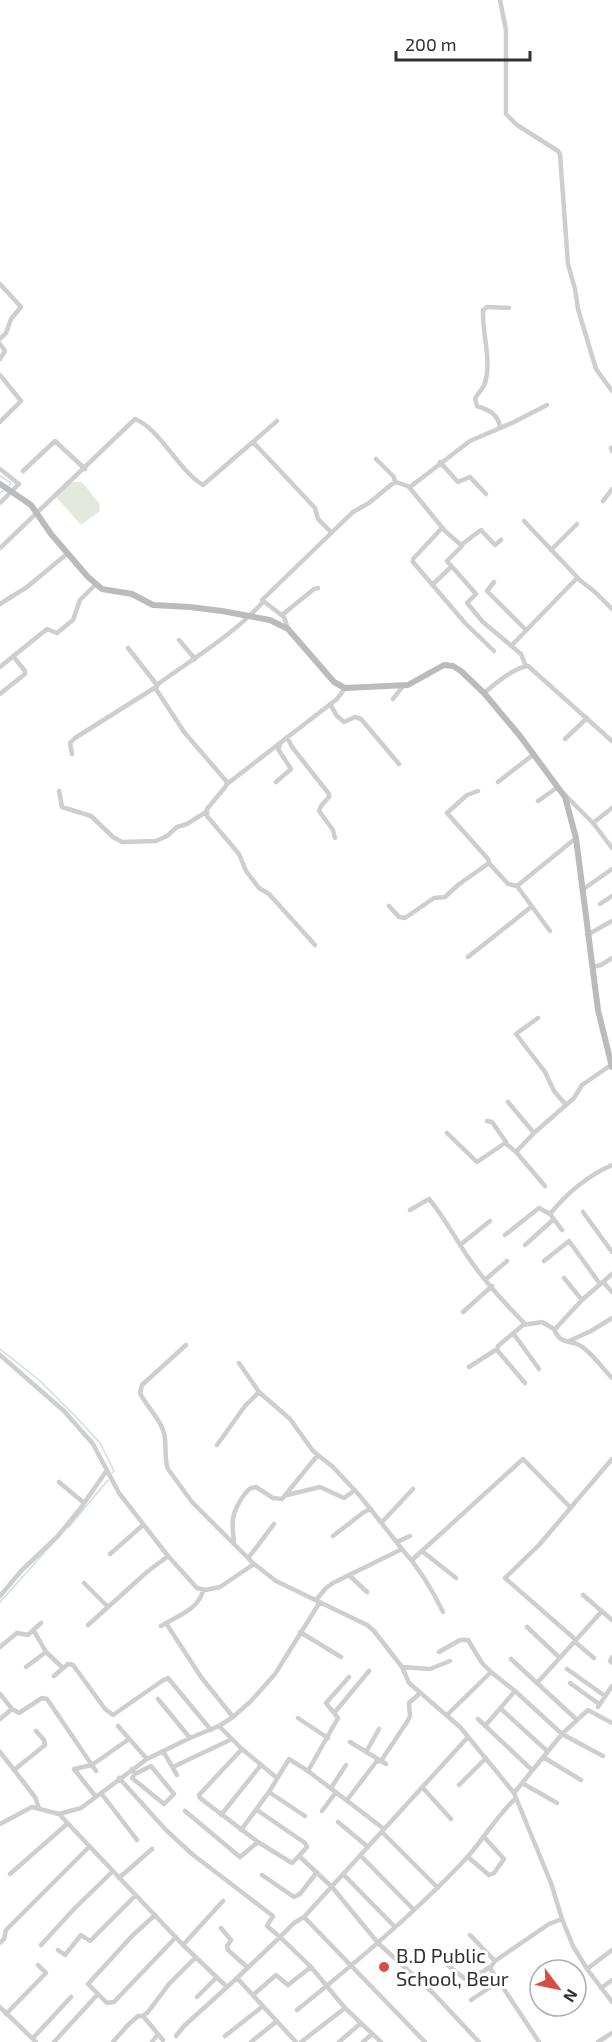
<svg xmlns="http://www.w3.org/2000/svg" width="612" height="2042" font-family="'Exo 2',sans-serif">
  <rect width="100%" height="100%" fill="#fff"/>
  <path fill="#e3e9de" d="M73,482h9l17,21 1,8 -19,14 -24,-27 1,-6z"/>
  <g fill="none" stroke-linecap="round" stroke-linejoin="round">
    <path stroke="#cfdcea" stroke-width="1.5" d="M0,476l11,7 -2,3
      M0,493l5,-4
      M0,1349l39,31 37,37 24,26 14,28 -2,2
      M68,1528l40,-48
      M0,1602l52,-58"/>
    <path stroke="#cecece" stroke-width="4.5" d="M500,0l6,30v84l11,11 41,26 2,3 8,110 7,25 3,20 18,60 16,22
      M0,284l21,23 -10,12 -5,14 -6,6
      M0,344l5,7 -5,8
      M0,375l21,26 -21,21
      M500,427c-2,-13 -11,-17 -23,-21l-2,-7c2,-5 8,-10 10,-16 7,-23 -3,-49 -2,-73l4,-3 22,1
      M253,442l62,66 3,11 13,13
      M611,448l1,3
      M376,459l18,18 1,6
      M440,462l18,20 12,-5 16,17
      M0,469l19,15 -19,19
      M23,471l32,-30 30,28
      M409,487l36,44 16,14 20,-15 14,15 6,-5
      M603,501l9,-12
      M524,521l54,57
      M442,528l-29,31v3l52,61 29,28
      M462,546l-15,15 29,33 -9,9 16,19 38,32 5,12
      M0,548l135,-129c24,9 44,52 68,66l74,-64
      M551,550l26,-26
      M494,582l-7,9 39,39
      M432,585l19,-18
      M263,602c-30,33 -69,56 -105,82l-2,5 28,43 43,50 -1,4 -19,23v7l32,38 7,17 13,17 10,6 46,51
      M0,604l27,-17 41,-34
      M282,615l32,-26 4,-1
      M288,629l-4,-12 -22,-17 91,-88 16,-9 23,-19 4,-2 14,5 60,-46 44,-19 33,-17
      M179,640l16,19
      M512,645l65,-67 18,14 17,17
      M128,648l29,37
      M0,667l47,-38 10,4 16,-13 7,-20 16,-16
      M484,693c11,-9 29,-25 44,-27l84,75
      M0,694l25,-20v-3l-12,-15
      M393,699l10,-13
      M330,704l7,12 7,6 11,-5 6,2 38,45
      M287,737l5,10 37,47v3l-8,9 -2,5 14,19 2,8
      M565,739l22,-21
      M72,754l-2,-11 5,-5 81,-51
      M276,782l15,-13 -13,-20 3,-7
      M498,782l36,-28
      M227,784l110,-85 8,-11
      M59,791l3,16 29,9 22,21 9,5 34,-1 11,-5 10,-9 10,-3 19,-12
      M478,791l-11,4 -20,18 41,46 1,4
      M564,794l29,29 19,25
      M538,801l20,-14
      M593,823l19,-15
      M582,890l30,-21
      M600,904l12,-8
      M389,906l10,11 6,1 29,-20 11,-1 13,-12 31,-22 19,21 9,2
      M550,931l-33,-45 59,-48
      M587,935l25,-14
      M468,957l63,-50
      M592,967l9,-2 11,-7
      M538,1018l-22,16 29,38 9,19 12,14
      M508,1102l26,31
      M487,1121l5,1 14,20
      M447,1133l30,29 28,-19 11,9 18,-19 40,-35 8,-13 29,-20
      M516,1152l29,34
      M410,1210l19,-11c15,18 26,39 39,58 16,24 37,46 57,67
      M583,1212l29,40
      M562,1230l-12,-16c17,-21 37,-38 62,-49
      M505,1235l34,-27 11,6
      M460,1245l30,-24
      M525,1245l29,-26
      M544,1261l25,-20 31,43
      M564,1278l18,22
      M486,1279l21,-18
      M603,1282l9,10
      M463,1312l29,-26
      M554,1329c6,14 11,11 23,15 11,4 26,25 35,34
      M513,1333l26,36
      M569,1341l22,-10 21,-13
      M186,1345l-44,40 -2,8c6,13 18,23 23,37 5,13 0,26 5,39l24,33 62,62
      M0,1355l64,56 29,33 26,49 49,63 29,32 8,2 15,-3 34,-23 22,17 91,44 7,6 28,36 7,16 51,44 54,66
      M239,1363l20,29 31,27 23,32 20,16 27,29 42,53
      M469,1367l28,-18
      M525,1383l-28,-33 1,-4 25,-21 19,-3 12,7 2,-1 26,-28 30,-26
      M217,1445l28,-39 14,-14
      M612,1459l-73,86 -34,33 71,62 -39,43 40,37 -15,14 -48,59 37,90 11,36 11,27 14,23 25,33
      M59,1482l25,21
      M287,1495l33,-8 24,11 11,-8
      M382,1522l31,-33
      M333,1536l31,-24 7,-3
      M234,1541c-3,-21 -2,-29 10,-46 4,-5 5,-7 12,-8l17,11 9,1 35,-43
      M397,1542l13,-6
      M422,1551l34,27
      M110,1554l33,-29
      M249,1557l25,-33
      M412,1560l111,-101 48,49
      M350,1576l17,16
      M84,1583l24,24
      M583,1595l29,25
      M0,1596l22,-26 35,-33 23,-28 27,-39
      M316,1600l10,-12 7,-5 69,-34c17,19 30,40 41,63
      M166,1623l35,54 32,40
      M88,1625l59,-53 21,-16
      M161,1626c14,-9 39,-17 42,-36
      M527,1627l33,31
      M34,1631l12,21
      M300,1632l41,25
      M576,1640l26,-29
      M575,1642l19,16
      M0,1647l17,-14 11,2 13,-12
      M439,1652l21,-12h8l14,23 9,9
      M612,1657l-2,4 2,2
      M511,1659l26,24
      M26,1667l20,-15 17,16
      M402,1667l28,2 20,-8
      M567,1669l38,27
      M54,1676l14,-12 5,1 32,44 8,6 49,-34 6,-3 43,52
      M570,1683l29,21
      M0,1694l12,15 7,4 23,-15 5,1 49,72
      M158,1699l32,39
      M598,1707l14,-21
      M500,1708l47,43
      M335,1712l34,-41
      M447,1715l44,-43 24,19 47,43 41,22
      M298,1718l30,20
      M0,1719l12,-10
      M478,1719l54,51
      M577,1720l11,-10 24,13
      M118,1726l29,33
      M219,1726l23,23 35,29
      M485,1726l30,-35
      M350,1742l36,22
      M242,1749l-43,46 1,3 58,44 34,21 7,-7 33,31 46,56 56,51 45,48
      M163,1751l14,24
      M0,1752l35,45 4,11
      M366,1752l13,-23
      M543,1757l38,23
      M173,1767l59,-28
      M74,1769l18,-4 37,-26
      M74,1769l22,28
      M132,1769l3,5 16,-8 23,28 -10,10 -32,-26 3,-4
      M14,1770l31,-25 -1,-5 -8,-9
      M308,1771l30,-53 -12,-15 23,-26
      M119,1778l47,52 26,24 81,62 -6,10 13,11 14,-14 10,-6 164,-180
      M522,1783l35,20
      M459,1785l27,-27
      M422,1787l29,32
      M331,1788l15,-23
      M269,1792l36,24
      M101,1793l36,47
      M347,1800l29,-38 5,-1 26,-39 3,-6 -1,-13 10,-9
      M257,1810l48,33 2,4 -8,9
      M185,1811l55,46 18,-15
      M322,1811l14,-19
      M59,1814l124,131 44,42
      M221,1815l40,-50
      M338,1822l30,25
      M0,1824l32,-17 27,7 22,-6 66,-49 43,-21 29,-12 14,-9 18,-16 24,-27 45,-72
      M241,1830l28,-38 20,-33 19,12 76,58
      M382,1832l56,56
      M360,1855l54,55
      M468,1857l21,18 5,-2 10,-14 -19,-21
      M10,1874l57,-50
      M343,1874l52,53
      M262,1875l32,22 6,-3 17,-22
      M119,1878l33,-29
      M304,1917l121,125
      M221,1928l10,12 -4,6 1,4 20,18
      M470,1935l25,26
      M0,1943l4,-4 2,-9 83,-83
      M41,1945l33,-36 39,-38
      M183,1945l40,-44
      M58,1950l7,5 16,-20 9,6 46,-46
      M444,1962l21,17 14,-5 11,-7
      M587,1969l25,-19
      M237,1978l43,-41 31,30 34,41 -44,34
      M601,1988l11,-8
      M98,1994l9,9 7,-1 62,-65
      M253,1995l23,-20 12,10 23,-18
      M197,1997l20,-20
      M471,2000l27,-18
      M0,2007l36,35
      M345,2008l36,34
      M297,2010c57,-46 113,-93 164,-146 20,-20 34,-47 55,-66
      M6,2014l40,-41 -8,-8
      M143,2016l20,24
      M176,2036l8,-10 53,-48 59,64
      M225,2036l38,-30
      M33,2038l38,-41
      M54,2042l44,-48 -10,-10 44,-48 23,-21
      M113,2042l14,-16 11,-10h5l5,-4 21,-28 27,-27
      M152,2042l6,-8
      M251,2042l26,-21
      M339,2042l22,-19
      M363,2042l9,-8
      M539,2042l-49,-74 5,-7 54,-37 13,-5
      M598,2042l14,-9"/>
    <path stroke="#bbb" stroke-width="6" d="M0,484l31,21 20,29 37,43 14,12 30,5 21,11 37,2 32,4 48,9 18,9 46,53 11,6 63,-3 36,-20 9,1 8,5 23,22 36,43 45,61 11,41 22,172 14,57"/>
  </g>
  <circle fill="#d64e46" stroke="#fff" stroke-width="2" cx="384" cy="1967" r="6"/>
  <g text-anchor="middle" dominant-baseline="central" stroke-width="6" stroke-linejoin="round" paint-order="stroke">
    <g font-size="20" fill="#313131" stroke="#fff" text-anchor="start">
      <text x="396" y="1955">B.D Public<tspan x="396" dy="23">School, Beur</tspan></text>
    </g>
  </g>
  <g transform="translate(558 1988) rotate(122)"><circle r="28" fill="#ffffff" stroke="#adadad" stroke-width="1.5"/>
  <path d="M0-4.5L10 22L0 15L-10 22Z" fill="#d64e46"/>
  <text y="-9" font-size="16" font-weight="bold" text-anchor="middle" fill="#313131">N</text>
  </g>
  <path d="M396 51v9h134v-9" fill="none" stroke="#313131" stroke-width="3"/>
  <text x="405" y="51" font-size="18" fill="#313131" stroke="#ffffff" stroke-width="4.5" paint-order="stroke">200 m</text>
</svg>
